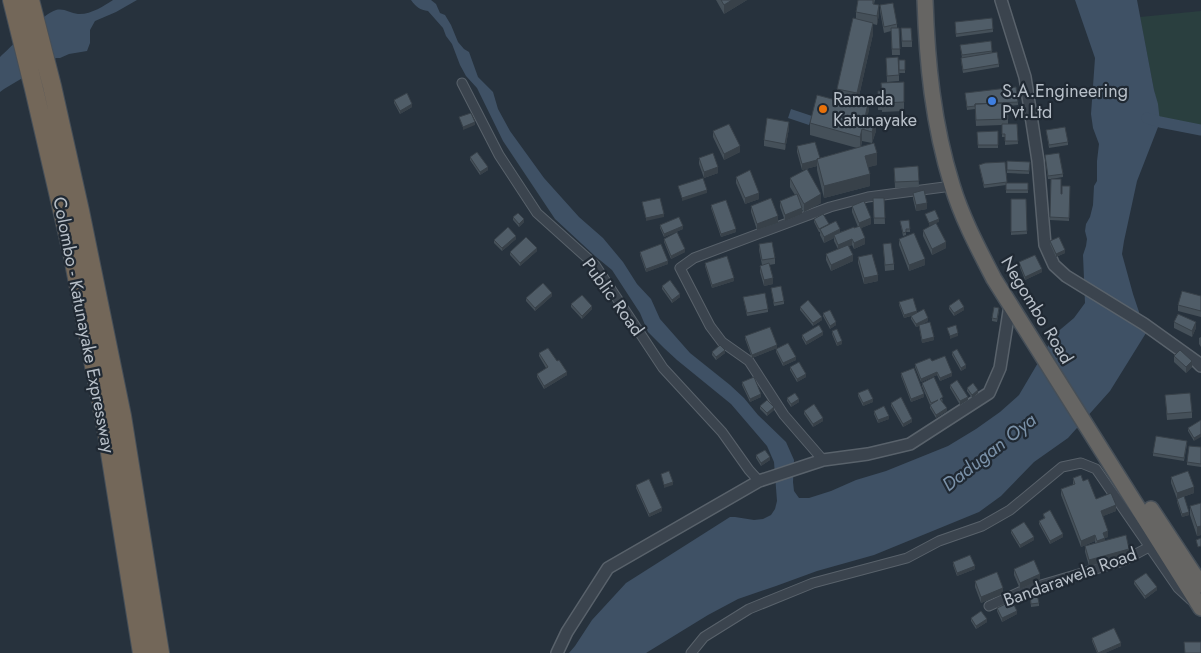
<svg xmlns="http://www.w3.org/2000/svg" width="1201" height="653" font-family="Jost,sans-serif">
  <rect width="100%" height="100%" fill="#27323d"/>
  <path fill="#2a3f3f" d="M1201,11v119l-41,-8 -20,-105z"/>
  <path fill="#3f5165" d="M113,0h24l-21,12 -21,9 -5,9v13l-3,8 -18,3 -9,4h-4l-52,31 -4,3v-35c11,-10 44,-44 56,-47 8,-2 14,3 22,4 12,1 26,-8 35,-14z
    M411,0h20l5,4 4,9 5,2 6,10 7,17 6,7 5,3 9,25 15,15 5,17 12,22 34,47 35,39 24,21 20,24 14,22 14,15 9,20 30,34 40,32 14,13 14,17 28,27 8,18 -1,22 1,9 5,7h10l22,-7 25,-11 30,-9 62,-25 28,-17 24,-17 19,-17 36,-61 19,-16 11,-15 -2,-48 3,-9 1,-7 -2,-8 1,-7 4,-7 3,-12 1,-19 3,-5v-20l2,-17 -6,-16 -2,-14 4,-56 -20,-58h62l17,90 4,14 2,18 -23,59 -13,60 -2,13 11,40 13,39 -36,58 -42,47 -34,24 -33,34 -22,16 -105,43 -57,16 -41,15 -38,13 -30,16 -62,38h-77l6,-7 17,-26 34,-37 104,-66h5l19,3 9,-1 8,-4 4,-6 2,-8 -3,-39 -7,-16 -36,-42 -54,-44 -13,-12 -16,-16 -8,-19 -28,-43 -17,-14 -40,-37 -52,-78 -26,-53 -11,-12 -6,-11 -8,-21 -6,-8 -3,-8 -15,-17c-8,-1 -12,-4 -17,-11z
    M791,109l21,7 -3,9 -21,-7z"/>
  <g fill="none" stroke-linecap="round" stroke-linejoin="round">
    <path stroke="#3f5165" stroke-width="11" d="M1147,118l13,4 41,8"/>
    <defs>
      <path id="minor" d="M462,83l37,72 38,58 58,52 68,103 59,64 27,38 10,11
        M823,460l-39,-45 -35,-54 -27,-19 -12,-16 -30,-58 14,-10 136,-51 38,-10 84,-11
        M989,606l35,-16 99,-29 26,-14
        M691,653l13,-16 45,-28 64,-26 94,-25 32,-17 43,-15 28,-16 52,-43 19,-4 15,6 82,119 13,12"/>
      <path id="tertiary" d="M1001,0l24,77 13,84 7,84 9,20 12,11 78,48 53,38 4,4
        M557,653l10,-21 41,-64 151,-87 64,-21 45,-6 42,-10 79,-51 11,-25 10,-63"/>
      <path id="trunk" d="M925,0c2,63 8,124 27,185 10,33 26,63 42,94l207,329
        M1151,509l50,76"/>
      <path id="motorway" d="M12,0l22,89 39,168 33,171 36,225
        M30,0l22,86 28,125 42,205 38,237"/>
    </defs>
    <use href="#minor" stroke="#59626b" stroke-width="11"/>
    <use href="#tertiary" stroke="#59626b" stroke-width="14"/>
    <use href="#trunk" stroke="#464f58" stroke-width="18"/>
    <use href="#motorway" stroke="#464f58" stroke-width="20"/>
    <use href="#minor" stroke="#3b444e" stroke-width="9"/>
    <use href="#tertiary" stroke="#3b444e" stroke-width="11"/>
    <use href="#trunk" stroke="#666563" stroke-width="15"/>
    <use href="#motorway" stroke="#736759" stroke-width="18"/>
  </g>
  <path fill="#455059" d="M716,0h31l-23,14z
    M858,0h17l-1,4 5,10 -2,11 -4,-1v10l-14,62 10,14 -2,7 9,14 -4,12 -10,-2 -1,6 16,18 -9,2 2,19 -46,12 -7,-28v-4l-15,4 -5,-18v-6l23,12 37,-10 -47,-13v-12l27,-23v-11l19,-70v-7z
    M880,5l17,19v4h2l1,27h-8l-1,-24 -7,2 -4,-22z
    M955,25l38,4v3l-37,5z
    M901,28l11,13v6h-10z
    M991,41l1,12 7,11v3l-36,6 -2,-12 1,-3 -2,-13z
    M886,58l13,17v6l-12,1z
    M899,60h6v13h-6z
    M904,82v29l-22,1v-2h-4v-19h4z
    M965,93l53,9v3l-10,1v18h9l1,20 -13,1v-8h-3v-12l-26,1 -1,-17 -8,1z
    M394,100l18,7 -12,7 -6,-11z
    M789,128l-4,22 -21,-4v-6z
    M1046,130l22,12v3l-19,3z
    M713,131l27,21 -16,8 -11,-23z
    M998,131v17h-20l-1,-16z
    M1045,155l18,19v3l-12,2 10,15 9,-8 -1,35 -19,-1 1,-41h-3z
    M470,157l18,13 -8,5 -10,-15z
    M699,158l19,15 -14,5 -5,-14z
    M1007,161l23,1 -1,12 -22,-1z
    M1005,162l2,21h21v10h-22v-8l-22,3 -5,-23z
    M918,166l1,21 -24,1 -1,-20z
    M736,177l23,22 -14,5 -9,-21z
    M790,178l31,25 -17,9 -2,-2v4l-17,7 -5,-14v-6l15,-6 -5,-8z
    M913,193l14,16 -11,2 -3,-12z
    M873,198h11l1,26h-11z
    M1011,199h15l1,35 -16,1z
    M711,205l25,27 -15,5 -10,-29z
    M751,206l27,17 -21,7 -6,-18z
    M852,206l19,18 -10,4 4,16 -11,5 -2,-4 -3,1 4,15 -22,10 -5,-11v-6l12,-5 -4,-8v-3l-10,5 -4,-8v-3h-1l-5,-10v-3l15,5 11,8 14,-4 4,-1 -6,-15z
    M513,217l11,5 -5,5 -6,-7z
    M900,221l10,8v3h-4v3l-3,1z
    M660,225l23,4 -19,8 -4,-9z
    M923,230l23,18 -14,7 -9,-19z
    M516,239l-14,12 -8,-8v-3z
    M664,239l21,13 -14,7 -7,-17z
    M899,239l26,26 -16,6 -10,-26z
    M1050,241l15,12 -9,4 -6,-13z
    M759,244l16,14v6l-6,1 4,19 -9,2 -4,-14v-6l2,-1 -3,-15z
    M883,244l11,20v6l-9,1z
    M537,251l-17,15 -10,-11v-3z
    M640,252l28,12 -22,8 -6,-17z
    M858,257l20,24 -14,3 -6,-21z
    M1019,262l23,10 -17,8 -6,-15z
    M705,263l29,18 -22,7 -7,-22z
    M662,286l18,11 -8,6 -10,-14z
    M771,288l13,13v3l-10,2z
    M552,296l-17,15 -9,-10v-3z
    M1201,296v21l-23,-6v-6z
    M743,297l25,12v3l-21,4z
    M899,302l18,10 11,9 -6,3 12,16 -12,3 -3,-17 -3,1 -5,-8v-3l-7,2 -5,-13z
    M571,304l21,5 -10,10 -11,-12z
    M949,306l15,4 -10,6 -5,-7z
    M800,307l22,13 -9,6 -13,-16z
    M999,311l-2,11 -5,-1v-3z
    M823,313l13,12 -6,4 -7,-13z
    M1174,322l22,6 -4,9 -18,-9z
    M832,331l10,13 -5,2 -5,-12z
    M802,335h21l-17,10 -4,-7z
    M745,336l32,12 -25,10 -7,-19z
    M1201,337v10l-2,-3v-6z
    M776,349l20,11 -13,6 -7,-14z
    M712,352l13,1 -9,7 -4,-5z
    M952,352l14,16 -5,3 -9,-16z
    M539,353l18,8 10,14 -23,14 -7,-12v-3l9,-6 -7,-12z
    M1174,356l18,11 -6,6 -12,-11z
    M932,361l20,15 -12,5 -3,-6 -16,7 -6,-15v-3z
    M790,367l16,10 -9,5 -7,-12z
    M901,373l23,24 -13,5 -10,-26z
    M742,382l19,15 -11,5 -8,-17z
    M922,383l21,17 -1,1 5,10 -11,7 -6,-10v-3l-8,-19z
    M950,385l18,15 -8,5 -10,-17z
    M967,388l11,5 -6,5 -5,-7z
    M858,393l15,9 -10,4 -5,-10z
    M1165,395l27,17v6l-25,2z
    M787,398l12,4 -8,5 -4,-6z
    M891,403l21,19 -9,5 -12,-21z
    M760,406l14,4 -7,6 -7,-7z
    M804,411l19,10 -10,6 -9,-13z
    M874,411l15,8 -11,4 -4,-9z
    M1201,420l-7,21 -6,-10v-3z
    M1187,444l-3,17 -31,-5v-3z
    M1201,447v20l-14,-2v-3z
    M756,455l14,5 -9,6 -5,-8z
    M1171,477l23,16 -17,6 -6,-16z
    M1073,478l10,3 13,18 20,12 -13,5 5,21 -3,1v3l24,14 -40,11 -4,-14v-6l10,-3v-2l-14,6 -20,-52v-6l12,-4z
    M636,485l26,26 -13,6 -13,-29z
    M1177,499l12,16 -7,2 -5,-15z
    M1201,503v32l-4,1 -7,-21v-9z
    M1043,514l20,23 -13,7 -11,-20v-3l5,-3z
    M1011,530l23,10 -14,8 -9,-15z
    M953,562l22,7 -18,7 -4,-11z
    M1014,569l26,11 -20,9 -6,-14z
    M975,581l28,13 -22,9 -6,-16z
    M1134,581l23,9 -12,9 -11,-15z
    M1030,595l9,8v3l-8,1z
    M997,608l20,6 -15,8 -5,-11z
    M971,618l16,4 -11,7 -5,-8z
    M1092,638l29,8 -16,7h-8l-5,-12z"/>
  <path fill="#384149" d="M732,0h15l-23,14v-9z
    M879,5v9l-2,11v-9z
    M873,23v11l-16,71v-12z
    M869,99v11l-4,18v-11z
    M412,104v3l-12,7v-3z
    M876,119v12l-4,12v-11z
    M475,122v3l-12,5v-3z
    M789,122v6l-4,22v-6z
    M862,129v12l-2,8v-12z
    M740,146v6l-16,8v-6z
    M877,153v12l-12,3v-12z
    M817,160v6l-15,4v-6z
    M488,167v3l-8,5v-3z
    M718,167v6l-14,5v-6z
    M870,174v12l-46,12v-12z
    M707,190v3l-25,8v-3z
    M759,193v6l-14,5v-6z
    M821,194v9l-17,9v-8z
    M927,203v6l-11,2v-6z
    M802,208v6l-17,7v-6z
    M664,214v3l-18,4v-3z
    M778,216v7l-21,7v-6z
    M871,218v6l-12,5v-6z
    M524,219v3l-5,5v-3z
    M939,219v3l-10,4v-3z
    M683,226v3l-19,8v-3z
    M736,229v3l-15,5v-3z
    M840,229v6h-6v3l-10,5v-6z
    M516,236v3l-14,12v-3z
    M865,238v6l-11,5v-6z
    M852,239v6l-14,6v-6z
    M946,242v6l-14,7v-6z
    M537,248v3l-17,15v-3z
    M685,249v3l-14,7v-3z
    M1065,250v3l-9,4v-3z
    M853,255v6l-22,10v-6z
    M925,259v6l-16,6v-6z
    M668,261v3l-22,8v-3z
    M1042,269v3l-17,8v-3z
    M878,275v6l-14,3v-6z
    M734,278v3l-22,7v-3z
    M773,278v6l-9,2v-6z
    M552,293v3l-17,15v-3z
    M680,294v3l-8,6v-3z
    M592,306v3l-10,10v-3z
    M964,307v3l-10,6v-3z
    M917,311v3l-13,4v-3z
    M822,317v3l-9,6v-3z
    M928,318v3l-12,6v-3z
    M836,322v3l-6,4v-3z
    M1196,322v6l-4,9v-6z
    M823,332v3l-17,10v-3z
    M958,333v3l-8,3v-3z
    M934,337v3l-12,3v-3z
    M842,341v3l-5,2v-3z
    M777,345v3l-25,10v-3z
    M725,350v3l-9,7v-3z
    M796,357v3l-13,6v-3z
    M1192,361v6l-6,6v-6z
    M966,365v3l-5,3v-3z
    M567,372v3l-23,14v-3z
    M937,372v3l-16,7v-3z
    M952,373v3l-12,5v-3z
    M806,374v3l-9,5v-3z
    M978,390v3l-6,5v-3z
    M761,394v3l-11,5v-3z
    M924,394v3l-13,5v-3z
    M968,397v3l-8,5v-4z
    M799,399v3l-8,5v-3z
    M873,399v3l-10,4v-3z
    M774,407v3l-7,6v-3z
    M947,408v3l-11,7v-3z
    M889,416v3l-11,4v-3z
    M823,418v3l-10,6v-3z
    M912,419v3l-9,5v-3z
    M1201,434v3l-7,4v-3z
    M770,457v3l-9,6v-3z
    M673,482v3l-9,3v-3z
    M1194,487v6l-17,6v-6z
    M1116,505v6l-15,6v-6z
    M662,508v3l-13,6v-3z
    M1189,512v3l-7,2v-3z
    M1201,526v9l-4,1v-9z
    M1108,531v6l-3,1v6l-8,3v-6l6,-8z
    M1063,534v3l-13,7v-3z
    M1095,535v6l-14,6v-6z
    M1034,537v3l-14,8v-3z
    M1129,549v6l-40,11v-6z
    M975,566v3l-18,7v-3z
    M1040,574v6l-20,9v-6z
    M1157,587v3l-12,9v-3z
    M1003,588v6l-22,9v-6z
    M1017,611v3l-15,8v-4z
    M987,619v3l-11,7v-3z
    M1121,643v3l-16,7h-6z"/>
  <path fill="#505d68" stroke="#384149" d="M721,0h11l-8,5z
    M858,0h15v4l6,1 -2,11 -21,-4z
    M893,3l4,21 -13,3 -4,-22z
    M853,18l20,5 -16,70 -20,-4z
    M992,18l1,11 -37,5 -1,-12z
    M891,28h8l1,21h-8z
    M901,28h10l1,13h-10z
    M991,41l1,10 -30,4 -2,-10z
    M997,52l2,12 -36,6 -2,-12z
    M898,57l1,18 -12,1 -1,-18z
    M899,60h6v10h-6z
    M904,82v20l-22,1v-2h-4v-10h4l-1,-8z
    M1016,87l2,15 -43,2v2l-8,1 -2,-14z
    M407,93l5,11 -12,7 -6,-11z
    M849,94l20,5 -4,18 11,2 -4,13 -10,-3 -2,8 -50,-14 7,-28 30,8z
    M1008,103v16l-32,1 -1,-16z
    M471,113l4,9 -12,5 -4,-10z
    M767,118l22,4 -4,22 -21,-4z
    M729,124l11,22 -16,8 -11,-23z
    M1002,124h15l1,17h-13v-7h-3z
    M1065,127l3,15 -19,3 -3,-15z
    M998,131v14h-20l-1,-13z
    M815,142l5,16 -3,1v1l-15,4 -5,-18z
    M874,143l3,10 -12,3 5,18 -46,12 -7,-27z
    M477,152l11,15 -8,5 -10,-15z
    M713,153l5,14 -14,5 -5,-14z
    M1059,153l4,21 -15,2 -3,-21z
    M1007,161l23,1 -1,9 -22,-1z
    M1005,162l2,20 -23,3 -5,-20 6,-2z
    M918,166l1,15 -24,1 -1,-14z
    M807,169l14,25 -17,10 -14,-26z
    M750,170l9,23 -14,5 -9,-21z
    M703,178l4,12 -25,8 -4,-12z
    M1051,179h10v15h1v-8h8l-1,32 -19,-1z
    M1006,183h22v7h-22z
    M924,190l3,13 -11,2 -3,-12z
    M797,194l5,14 -17,7 -5,-14z
    M660,198l4,16 -18,4 -4,-16z
    M771,198l7,18 -21,8 -6,-18z
    M873,198h11l1,20h-11z
    M1011,199h15l1,32 -16,1z
    M726,200l10,29 -15,5 -10,-29z
    M864,201l7,17 -12,5 -7,-17z
    M935,210l4,9 -10,4 -4,-9z
    M518,213l6,6 -5,5 -6,-7z
    M823,214l6,10 -10,5 -5,-10z
    M679,217l4,9 -19,8 -4,-9z
    M909,220l1,9h-4v3l-3,1 -3,-12z
    M836,221l4,8 -16,8 -4,-8z
    M936,223l10,19 -14,7 -9,-19z
    M860,226l5,12 -11,5 -2,-4 -14,6 -4,-10 20,-8v1z
    M508,227l8,9 -14,12 -8,-8z
    M677,232l8,17 -14,7 -7,-17z
    M914,233l11,26 -16,6 -10,-26z
    M526,237l11,11 -17,15 -10,-11z
    M1059,237l6,13 -9,4 -6,-13z
    M772,242l3,16 -13,2 -3,-16z
    M891,243l3,21 -9,1 -2,-21z
    M661,244l7,17 -22,8 -6,-17z
    M848,245l5,10 -22,10 -5,-11z
    M872,254l6,21 -14,3 -6,-21z
    M1035,255l7,14 -17,8 -6,-15z
    M727,256l7,22 -22,7 -7,-22z
    M769,263l4,15 -9,2 -4,-14z
    M670,280l10,14 -8,6 -10,-14z
    M543,283l9,10 -17,15 -9,-10z
    M781,286l3,15 -10,2 -3,-15z
    M1182,291l19,5v15l-23,-6z
    M765,293l3,16 -21,4 -4,-16z
    M582,295l10,11 -10,10 -11,-12z
    M913,298l4,13 -13,4 -5,-13z
    M959,299l5,8 -10,6 -5,-7z
    M808,300l14,17 -9,6 -13,-16z
    M994,307l5,1 -2,11 -5,-1z
    M924,309l4,9 -12,6 -5,-8z
    M830,310l6,12 -6,4 -7,-13z
    M1178,314l18,8 -4,9 -18,-9z
    M930,322l4,15 -12,3 -3,-15z
    M819,325l4,7 -17,10 -4,-7z
    M956,325l2,8 -8,3 -3,-8z
    M770,327l7,18 -25,10 -7,-19z
    M837,329l5,12 -5,2 -5,-12z
    M788,343l8,14 -13,6 -7,-14z
    M720,345l5,5 -9,7 -4,-5z
    M548,348l9,13 2,-1 8,12 -23,14 -7,-12 11,-7 -9,-14z
    M957,349l9,16 -5,3 -9,-16z
    M1180,350l12,11 -6,6 -12,-11z
    M945,356l7,17 -12,5 -3,-6 -16,7 -6,-15 15,-6 2,3z
    M799,362l7,12 -9,5 -7,-12z
    M914,368l10,26 -13,5 -10,-26z
    M754,377l7,17 -11,5 -8,-17z
    M934,377l9,20 -3,2 7,9 -11,7 -6,-10 8,-5 -7,3 -9,-20z
    M957,380l11,17 -8,4 -10,-16z
    M973,383l5,7 -6,5 -5,-7z
    M868,389l5,10 -10,4 -5,-10z
    M795,393l4,6 -8,5 -4,-6z
    M1190,393l2,19 -25,2 -2,-19z
    M901,397l11,22 -9,5 -12,-21z
    M767,400l7,7 -7,6 -7,-7z
    M814,404l9,14 -10,6 -9,-13z
    M884,406l5,10 -11,4 -4,-9z
    M1201,420v14l-7,4 -6,-10z
    M1156,436l31,5 -3,17 -31,-5z
    M1189,446l12,1v17l-14,-2z
    M765,450l5,7 -9,6 -5,-8z
    M669,471l4,11 -9,3 -3,-11z
    M1188,471l6,16 -17,6 -6,-16z
    M1081,475l2,6 5,-2 8,20 15,-6 5,12 -15,6 7,20 -5,2 2,5 -8,3 -2,-6 -14,6 -20,-52 14,-5 -2,-6z
    M649,479l13,29 -13,6 -13,-29z
    M1184,496l5,16 -7,2 -5,-15z
    M1201,503v23l-4,1 -7,-21z
    M1050,510l13,24 -13,7 -11,-20 6,-3 -2,-4z
    M1024,522l10,15 -14,8 -9,-15z
    M1126,535l3,14 -40,11 -4,-14z
    M1201,538v8l-3,1 -2,-7z
    M970,555l5,11 -18,7 -4,-11z
    M1034,560l6,14 -20,9 -6,-14z
    M997,572l6,16 -22,9 -6,-16z
    M1146,573l11,14 -12,9 -11,-15z
    M1037,594l2,9 -8,1 -1,-9z
    M1012,601l5,10 -15,7 -5,-10z
    M981,611l6,8 -11,7 -5,-8z
    M1114,628l7,15 -23,10 -6,-15z
    M1184,642h17v11h-16z"/>
  <circle fill="#3f7fe0" stroke="#202933" stroke-width="2" cx="992" cy="101" r="5"/>
  <circle fill="#e8710a" stroke="#202933" stroke-width="2" cx="823" cy="109" r="5"/>
  <g text-anchor="middle" dominant-baseline="central" stroke-width="4.5" stroke-linejoin="round" paint-order="stroke">
    <g font-size="18" fill="#b7bfc8" stroke="#202933" text-anchor="start">
      <text x="1002" y="91">S.A.Engineering<tspan x="1002" dy="21">Pvt.Ltd</tspan></text>
      <text x="833" y="99">Ramada<tspan x="833" dy="21">Katunayake</tspan></text>
    </g>
    <g font-size="18" fill="#b7bfc8" stroke="#202933">
      <text transform="translate(613 297) rotate(54)">Public Road</text>
      <text transform="translate(1037 310) rotate(59)">Negombo Road</text>
      <text transform="translate(84 325) rotate(79)">Colombo - Katunayake Expressway</text>
      <text transform="translate(1070 577) rotate(-20)">Bandarawela Road</text>
    </g>
    <g font-size="19" font-style="italic" fill="#7b92a9" stroke="#202933">
      <text transform="translate(989 452) rotate(-38)">Dadugan Oya</text>
    </g>
  </g>
</svg>
